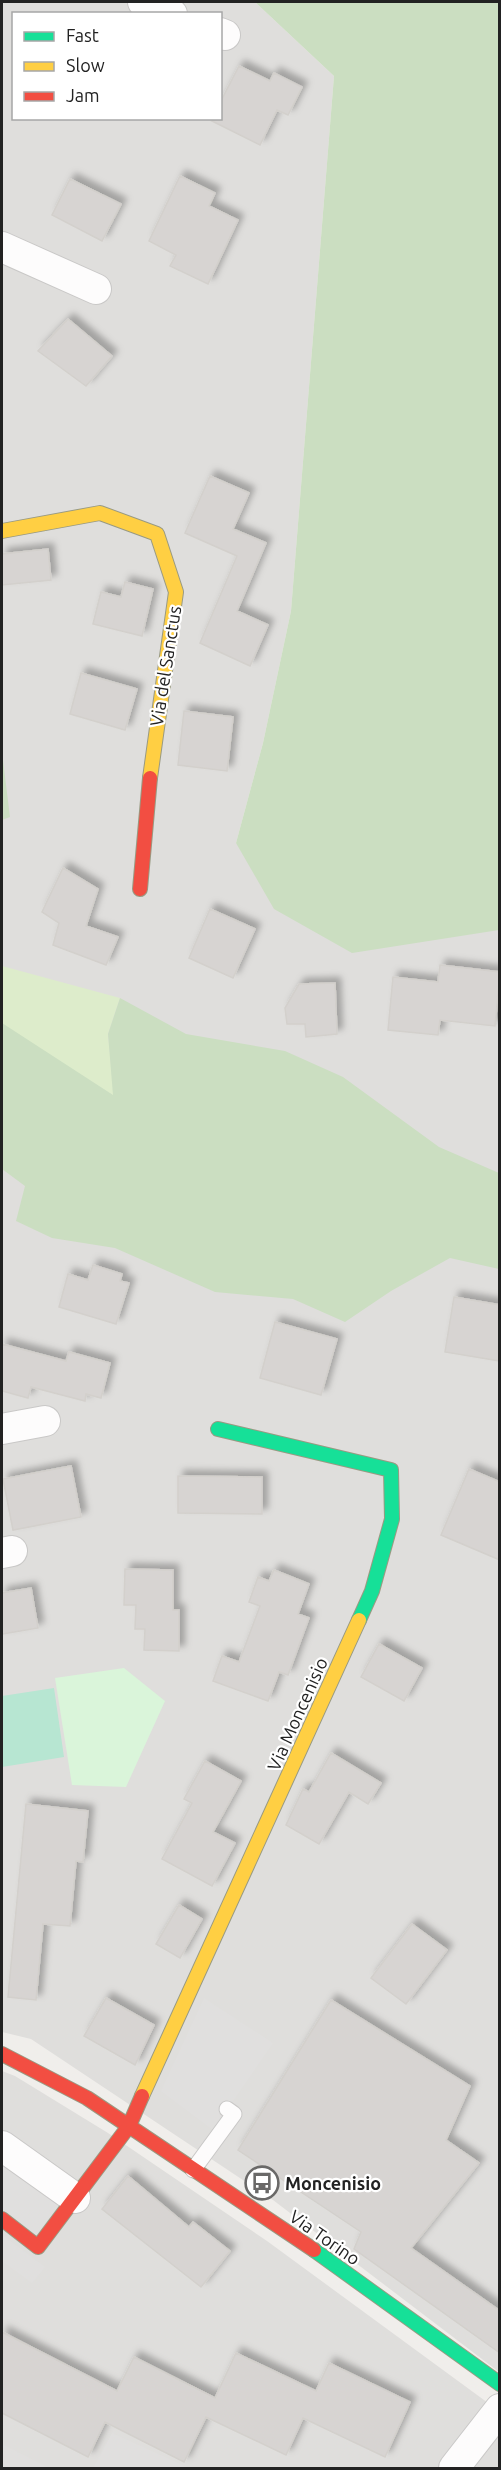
<svg xmlns="http://www.w3.org/2000/svg" width="501" height="2470" font-family="Ubuntu,sans-serif">
  <defs>
    <filter id="shadow"><feDropShadow dx="5.5" dy="-5.5" stdDeviation="3" flood-color="#0004"/></filter>
  </defs>
  <rect width="100%" height="100%" fill="#f0eeeb"/>
  <path fill="#dfdedc" fill-rule="evenodd" d="M2,2h253l79,74 -43,535 -28,132 -27,100 263,86v1443l-226,-172 -242,-161 -29,-7zM14,14h206v104h-206z
    M2,2071l13,5 93,57 159,108 232,170v57h-497z"/>
  <path fill="#ddeccb" d="M2,966l118,32 -12,36 6,62 -112,-71z"/>
  <path fill="#cbdec1" d="M255,2h244v928l-147,23 -78,-44 -38,-66 27,-100 28,-132 43,-535z
    M2,752l8,65 -8,3z
    M120,998l66,36 99,17 58,26 96,70 60,26v96l-49,-11 -59,33 -46,31 -52,-23 -78,-7 -100,-44 -63,-10 -36,-17 9,-35 -23,-17v-146l111,72 -5,-61z"/>
  <path fill="#daf5da" d="M124,1668l41,33 -39,86 -54,-2 -17,-107z"/>
  <path fill="#b7e6d2" d="M54,1688l10,69 -62,10v-71z"/>
  <path fill="#e0dfde" d="M204,1998l69,45 -60,87 -52,-39z
    M2,2146l73,52 -37,49 -36,-28z
    M2,2235l43,32 -13,16 -30,-22z
    M112,2433l77,35h-96z
    M2,2444l47,24h-47z"/>
  <path fill="#d7d4d2" stroke="#d3d0cc" stroke-width="1.5" filter="url(#shadow)" d="M239,66l31,15 4,-8 28,14 -14,28 -11,-5 -17,35 -48,-24 8,-3v-15z
    M180,176l35,17 -6,13 29,14 -30,64 -38,-18 6,-11 -27,-14z
    M70,179l51,25 -19,37 -50,-26z
    M68,319l44,37 -26,30 -48,-35z
    M210,476l39,17 -16,36 33,14 -29,68 31,14 -18,41 -50,-23 37,-87 -52,-23z
    M48,549l3,31 -49,5v-31z
    M125,582l28,7 -11,47 -49,-12 8,-32 20,5z
    M81,673l56,16 -12,41 -55,-16z
    M184,711l49,6 -6,54 -49,-6z
    M63,868l35,21 -12,37 32,11 -12,28 -53,-20 6,-22 -17,-11z
    M210,909l45,20 -22,49 -44,-20z
    M440,965l60,7 -5,54 -55,-6 -2,15 -50,-5 5,-53 45,5z
    M335,983l2,51 -31,3 -1,-13h-18l-2,-16 14,-24z
    M93,1265l29,9 -2,7 9,2 -13,41 -57,-17 9,-33 20,6z
    M454,1297l46,8v56l-55,-9z
    M275,1322l62,17 -16,56 -61,-17z
    M2,1344l64,17 3,-9 41,11 -9,35 -15,-4 -1,7 -54,-14 -3,11 -26,-7z
    M71,1466l10,51 -68,13 -10,-51z
    M469,1469l31,13v78l-59,-25z
    M178,1476l84,1v37l-84,-1z
    M125,1569l48,1v40h6v41l-35,-1 1,-21h-10l1,-24h-12z
    M274,1570l35,14 -11,30 11,4 -21,57 -9,-3 -11,29 -55,-20 9,-25 17,6 21,-56 -11,-4 9,-25 11,4z
    M31,1588l7,40 -36,6v-41z
    M379,1644l43,24 -18,33 -43,-24z
    M331,1753l50,30 -13,21 -19,-12 -30,52 -33,-19 17,-36 6,3z
    M205,1761l36,20 -28,51 22,11 -23,43 -50,-27 30,-56 -8,-4z
    M26,1804l62,7 -5,51 -7,-1 -6,65 -27,-2 -7,76 -28,-3z
    M179,1905l23,14 -22,39 -24,-14z
    M412,1924l35,26 -41,54 -35,-26z
    M106,1998l48,27 -19,40 -51,-29z
    M331,2000l139,86 -24,54 33,23 -68,85 89,63v42l-146,-104 7,-17 -123,-82z
    M128,2176l61,51 4,-5 37,29 -29,36 -99,-78z
    M2,2332l115,59 17,-34 81,41 21,-45 80,38 13,-28 81,39 -25,55 -82,-39 -17,37 -80,-38 -22,45 -79,-40 -17,35 -86,-44z"/>
  <g fill="none" stroke-linecap="round" stroke-linejoin="round">
    <defs>
      <path id="lane" d="M193,2170l41,-56 -7,-5"/>
      <path id="street" d="M143,2l29,12
        M220,33l5,2
        M2,247l94,42
        M2,1429l43,-8
        M2,1553l10,-2
        M2,2146l73,52
        M454,2468l46,-59"/>
      <path id="fast" d="M218,1429l173,41 1,49 -20,72 -13,29
        M314,2250l186,134"/>
      <path id="slow" d="M2,531l98,-18 57,21 19,58 -26,186
        M142,2096l217,-476"/>
      <path id="jam" d="M140,889l10,-111
        M2,2054l85,44 227,152
        M2,2219l36,28 91,-121 13,-30"/>
    </defs>
    <use href="#lane" stroke="#c9c8c7" stroke-width="17"/>
    <use href="#street" stroke="#c9c8c7" stroke-width="32"/>
    <use href="#fast" stroke="#999a82" stroke-width="16"/>
    <use href="#slow" stroke="#999a82" stroke-width="16"/>
    <use href="#jam" stroke="#999a82" stroke-width="16"/>
    <use href="#lane" stroke="#fdfcfc" stroke-width="15"/>
    <use href="#street" stroke="#fdfcfc" stroke-width="30"/>
    <use href="#fast" stroke="#16e098" stroke-width="14"/>
    <use href="#slow" stroke="#ffcf43" stroke-width="14"/>
    <use href="#jam" stroke="#f24e42" stroke-width="14"/>
  </g>
  <defs>
    <symbol id="bus-ring" viewBox="-11 -11 22 22"><circle r="9.5" fill="#fff" stroke="#6a6968" stroke-width="1.5"/><path d="M-5-6H5V4H4V6H2V4H-2V6H-4V4H-5ZM-3.5-4V0h7V-4ZM-3.5 1.2v1.5H-2V1.2ZM2 1.2v1.5H3.5V1.2Z" fill="#6a6968"/></symbol>
  </defs>
  <g fill-rule="evenodd">
    <use href="#bus-ring" x="243" y="2164" width="38" height="38"/>
  </g>
  <g text-anchor="middle" dominant-baseline="central" stroke-width="4.5" stroke-linejoin="round" paint-order="stroke">
    <g font-size="18" fill="#222" stroke="#fff">
      <text transform="translate(165 666) rotate(-81)">Via del Sanctus</text>
      <text transform="translate(297 1714) rotate(-66)">Via Moncenisio</text>
      <text transform="translate(325 2237) rotate(35)">Via Torino</text>
    </g>
    <g font-size="18" font-weight="bold" fill="#222" stroke="#fff" text-anchor="start">
      <text x="285" y="2183">Moncenisio</text>
    </g>
  </g>
  <rect width="501" height="2470" fill="none" stroke="#222222" stroke-width="6"/>
  <rect x="12" y="12" width="210" height="108" fill="#ffffff" stroke="#a7a7a7" stroke-width="1.5"/>
  <rect x="24" y="32" width="30" height="9" fill="#16e098" stroke="#a7a7a7" stroke-width="1.5"/>
  <text x="66" y="42" font-size="18" fill="#222222">Fast</text>
  <rect x="24" y="62" width="30" height="9" fill="#ffcf43" stroke="#a7a7a7" stroke-width="1.5"/>
  <text x="66" y="72" font-size="18" fill="#222222">Slow</text>
  <rect x="24" y="92" width="30" height="9" fill="#f24e42" stroke="#a7a7a7" stroke-width="1.5"/>
  <text x="66" y="102" font-size="18" fill="#222222">Jam</text>
</svg>
